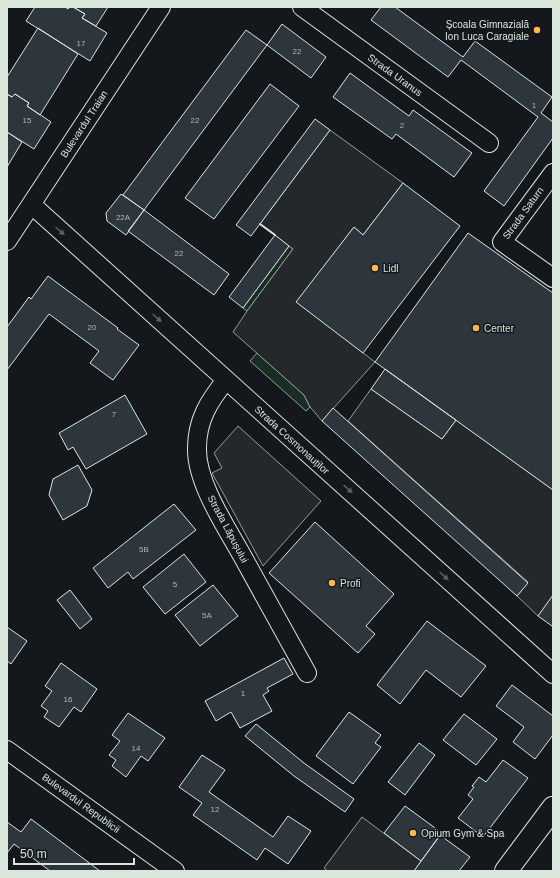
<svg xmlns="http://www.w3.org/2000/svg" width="560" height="878" font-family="Arial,sans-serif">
  <rect width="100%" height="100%" fill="#14181c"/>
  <path fill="#1a2d24" stroke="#939e99" d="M289,246l4,3 -46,62 -4,-3z
    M257,353l47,42 6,12 -4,4 -56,-50z"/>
  <path fill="#24282b" stroke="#939e99" d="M330,130l73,53 -40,52 -9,-8 -57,75 78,60 -53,59 -12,-14 -6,-12 -71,-63 14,-21 46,-62 -33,-25z
    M371,389l71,50 14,-19 97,70v106l-15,20 -21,-20 11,-14 -180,-161z
    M238,426l83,75 -58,65 -51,-93 10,-5 -8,-15z
    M362,817l59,44 -7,10h-86l-4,-3z"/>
  <path fill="#2c363c" stroke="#d8e6dc" d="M35,7h30l3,2 2,-2h3l12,7 -3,4 25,15 -17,28 -64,-40z
    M73,7h35l-12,19 -14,-8 3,-4z
    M381,7h14l68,50 12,-16 77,56 -11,16 12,9v16l-49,68 -20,-15 54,-74 -77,-57 -13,17 -77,-57z
    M282,24l44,33 -15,21 -44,-33z
    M38,28l40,26 -38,61 -13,-9 2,-3 -14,-9 -3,3 -5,-3v-17z
    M246,30l21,15 -123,165 -21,-15z
    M350,73l59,43 4,-6 59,43 -18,24 -58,-43 -4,5 -59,-42z
    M270,84l29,22 -85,113 -29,-21z
    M7,94l5,3 3,-3 14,9 -2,3 24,16 -17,27 -27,-17z
    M315,119l15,11 -79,106 -15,-11z
    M7,132l15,10 -15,25z
    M403,183l57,43 -97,127 -67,-51 58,-75 9,8z
    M121,194l23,16 -18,25 -19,-14 -1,-8z
    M144,210l85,64 -15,21 -86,-64z
    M468,233l85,60v197l-178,-128z
    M275,235l14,11 -46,62 -14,-11z
    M48,276l70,52 -1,1 22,16 -26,35 -23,-17 9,-12 -50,-37 -42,56v-43l22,-30 2,2z
    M385,369l71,51 -14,19 -71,-50z
    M125,395l22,39 -61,35 -13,-22 -5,3 -9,-17z
    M333,408l195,175 -11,13 -195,-175z
    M78,465l14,25 -5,16 -24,14 -14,-25 4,-16z
    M174,504l22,26 -63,49 -5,-7 -20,16 -15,-20z
    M315,522l79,72 -28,32 9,8 -17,19 -89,-80z
    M184,554l22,28 -41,32 -22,-27z
    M213,585l25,31 -38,30 -25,-31z
    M70,590l22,29 -12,10 -23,-29z
    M553,595v29l-1,2 -14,-10z
    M427,621l59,45 -25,31 -35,-27 -26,34 -23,-19z
    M7,627l20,14 -16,23 -4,-3z
    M284,658l9,16 -26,14 2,3 -6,4 9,16 -32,17 -9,-16 -15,9 -11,-20z
    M61,663l36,26 -16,23 -7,-5 -15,20 -15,-10 4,-6 -7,-5 11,-15 -7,-5z
    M512,685l41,31v19l-18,24 -22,-17 11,-15 -28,-21z
    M349,712l32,23 -6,8 6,4 -28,37 -37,-28z
    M128,713l37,25 -17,23 -7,-5 -15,21 -14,-11 4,-6 -7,-5 11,-14 -8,-6z
    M464,714l33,25 -21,26 -33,-25z
    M256,724l48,39 50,36 -9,13 -51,-36 -49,-40z
    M419,743l16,12 -30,40 -17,-13z
    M202,755l23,15 -16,22 64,45 15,-21 23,15 -23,33 -23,-16 -8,12 -64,-45 9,-12 -23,-16z
    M503,760l25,18 -45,59 -25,-19 15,-19 -5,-4 6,-8 -2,-1 7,-9 7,5z
    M405,806l37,27 -21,28 -37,-28z
    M31,819l69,52h-50l-36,-27 -7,9v-31l14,10z
    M440,835l30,22 -11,14h-45z"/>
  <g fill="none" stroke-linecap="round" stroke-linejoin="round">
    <defs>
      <path id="minor" d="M302,7l187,136
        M553,173l-51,69 51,36
        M32,205l521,469
        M7,241l154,-234
        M226,380c-17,21 -29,40 -29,68 -1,35 30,80 47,111 21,38 42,76 63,114
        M7,750l168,121"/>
      <path id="major" d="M506,871l47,-63"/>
    </defs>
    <use href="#minor" stroke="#d8e6dc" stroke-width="20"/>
    <use href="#major" stroke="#d8e6dc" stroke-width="24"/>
    <use href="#minor" stroke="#14181c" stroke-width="18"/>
    <use href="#major" stroke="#14181c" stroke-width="22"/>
    <path stroke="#d8e6dc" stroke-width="2" d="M260,224l15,11"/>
  </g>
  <defs><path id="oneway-solid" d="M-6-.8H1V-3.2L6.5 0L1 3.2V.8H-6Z"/></defs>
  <g fill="#59605f">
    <use href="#oneway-solid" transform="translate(60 231) rotate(42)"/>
    <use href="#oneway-solid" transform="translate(157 318) rotate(42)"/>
    <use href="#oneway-solid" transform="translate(348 489) rotate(42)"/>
    <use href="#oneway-solid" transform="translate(444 576) rotate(42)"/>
  </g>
  <g fill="#ffb74d" stroke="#14181c" stroke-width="1.5">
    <circle cx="537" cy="30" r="4"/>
    <circle cx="375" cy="268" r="4"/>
    <circle cx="476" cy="328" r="4"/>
    <circle cx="332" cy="583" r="4"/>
    <circle cx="413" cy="833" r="4"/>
  </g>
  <g text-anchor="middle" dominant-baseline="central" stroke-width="3" stroke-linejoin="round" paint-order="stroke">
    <g font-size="8" fill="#adbab4">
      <text x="81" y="43">17</text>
      <text x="297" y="51">22</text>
      <text x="534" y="105">1</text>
      <text x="27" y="120">15</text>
      <text x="195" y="120">22</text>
      <text x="402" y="125">2</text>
      <text x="123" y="217">22A</text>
      <text x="179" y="253">22</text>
      <text x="92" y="327">20</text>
      <text x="114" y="414">7</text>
      <text x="144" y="549">5B</text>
      <text x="175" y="584">5</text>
      <text x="207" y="615">5A</text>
      <text x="243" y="693">1</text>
      <text x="68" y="699">16</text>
      <text x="136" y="748">14</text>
      <text x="215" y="809">12</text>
    </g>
    <g font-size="10" fill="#d8e6dc" stroke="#14181c" text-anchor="start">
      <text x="529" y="24" text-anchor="end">Școala Gimnazială<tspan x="529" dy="12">Ion Luca Caragiale</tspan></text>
      <text x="383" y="268">Lidl</text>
      <text x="484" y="328">Center</text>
      <text x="340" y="583">Profi</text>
      <text x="421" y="833">Opium Gym &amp; Spa</text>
    </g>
    <g font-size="10" fill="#d8e6dc" stroke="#14181c">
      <text transform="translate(395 75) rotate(36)">Strada Uranus</text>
      <text transform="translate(84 124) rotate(-57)">Bulevardul Traian</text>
      <text transform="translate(523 213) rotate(-54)">Strada Saturn</text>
      <text transform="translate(292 440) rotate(42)">Strada Cosmonauților</text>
      <text transform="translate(228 529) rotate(62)">Strada Lăpușului</text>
      <text transform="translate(81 803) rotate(36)">Bulevardul Republicii</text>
    </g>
  </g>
  <rect width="560" height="878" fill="none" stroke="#d8e6dc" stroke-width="16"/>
  <path d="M14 858v6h120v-6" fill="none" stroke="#d8e6dc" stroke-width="2"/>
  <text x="20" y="858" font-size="12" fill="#d8e6dc" stroke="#14181c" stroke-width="3" paint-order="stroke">50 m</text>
</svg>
